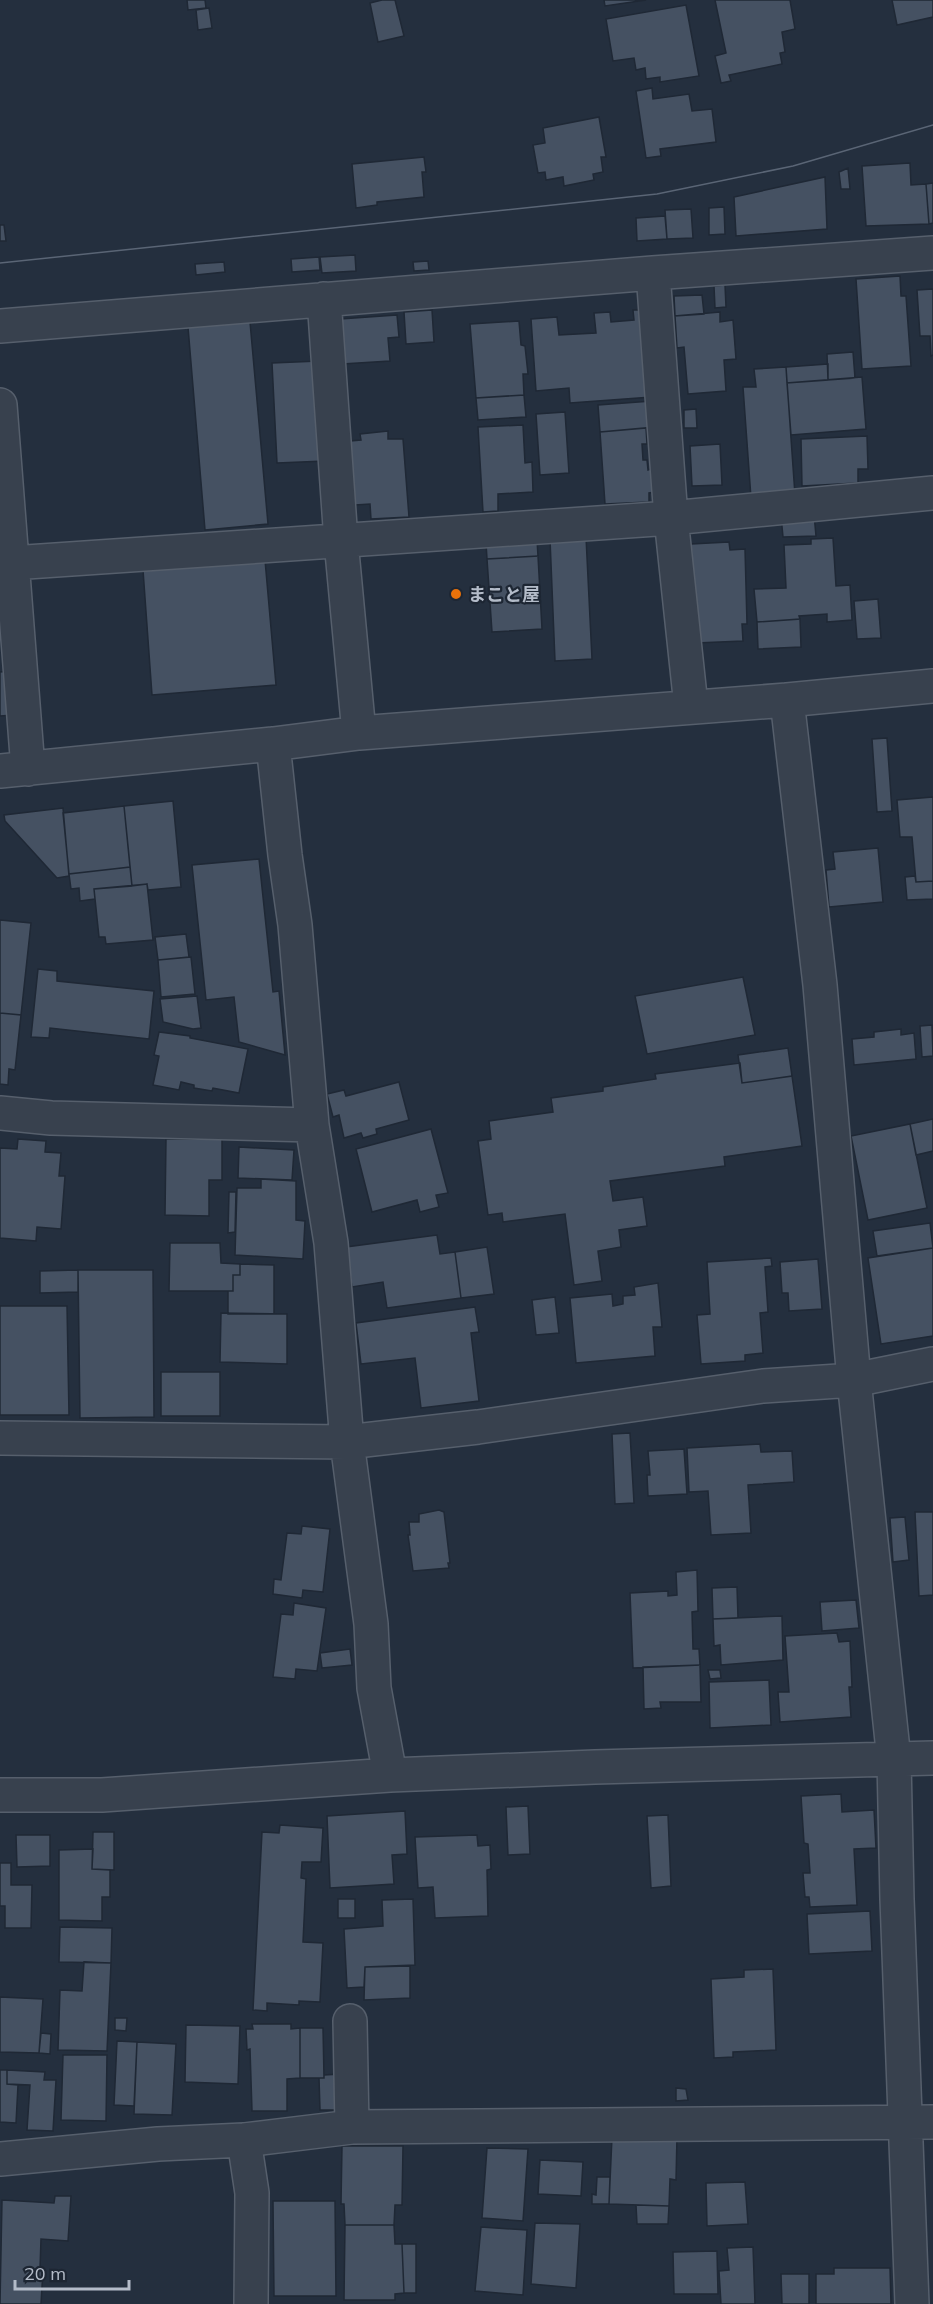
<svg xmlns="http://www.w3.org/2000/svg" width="933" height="2304" font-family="Mulish,'Noto Sans JP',sans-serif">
  <rect width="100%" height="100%" fill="#242f3e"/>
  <path fill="#455162" stroke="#1f2835" stroke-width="1.5" d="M187,0h18l1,8 -18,2z
    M382,0h13l9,36 -26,6 -8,-39z
    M604,0h42l-41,6z
    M715,0h75l5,29 -13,3 3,20 -5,1 2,11 -53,11 2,6 -10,2 -6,-27 11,-3z
    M892,0h41v17l-36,8z
    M686,5l13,71 -39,6v-5l-14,2 -1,-11 -9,2 -2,-12 -21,3 -7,-42z
    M209,8l3,20 -14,2 -2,-20z
    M652,88l1,11 36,-5 3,17 20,-2 4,33 -56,7 1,7 -15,2 -10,-67z
    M599,117l7,40h-5l2,15 -10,2 1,6 -30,6 -1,-9 -17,3 -1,-8 -7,1 -5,-28 12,-2 -2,-15z
    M424,157l2,15h-4l2,25 -47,5v3l-21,3 -4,-44z
    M910,163l1,22 15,-1 3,40 -63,2 -4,-60z
    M848,168l2,21h-9l-2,-17z
    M825,177l2,52 -91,7 -2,-39z
    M926,184l7,-1v40l-4,1z
    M724,207l1,27 -16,1v-27z
    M691,209l2,29 -26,1 -2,-29z
    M665,216l2,23 -30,2 -1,-23z
    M0,225h4l2,16h-6z
    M355,255l1,16 -34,2 -2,-16z
    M319,257l1,13 -28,2 -1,-13z
    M428,261l1,9 -15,1 -1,-9z
    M224,262l1,10 -29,3 -1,-11z
    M900,276l1,20h5l5,70 -49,3 -6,-90z
    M725,285l1,22 -11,1 -1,-22z
    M933,289v66l-2,1 -1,-20h-10l-3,-46z
    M702,295l2,19 -29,2 -1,-20z
    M432,310l2,32 -28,2 -2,-32z
    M633,310h14l5,87 -82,6 -1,-15 -33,3 -5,-72 26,-2 2,18 37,-2 -2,-20 16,-1 1,10 23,-2z
    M720,312v10l13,-2 3,39 -12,1 2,31 -38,3 -4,-47 -7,1 -2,-32z
    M397,315l2,22 -11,1 2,23 -48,3 -2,-45z
    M519,321l2,24 4,1 3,28h-5l1,21 -48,3 -6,-74z
    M250,322l18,202 -63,6 -17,-203z
    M853,352l2,26 -27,2 -1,-26z
    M319,361l6,100 -48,2 -5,-100z
    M828,364v16l-41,3 -1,-16z
    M786,367l9,128 -44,3 -8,-111h13l-2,-18z
    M862,377l4,52 -75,6 -4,-52z
    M524,395l2,22 -48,3 -2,-22z
    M652,401l3,26 -55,5 -2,-27z
    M696,409l1,19h-13v-18z
    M565,412l4,61 -29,2 -4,-61z
    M523,425l2,38 7,-1 1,30 -35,2v17l-15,1 -5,-85z
    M646,428l1,16h-5l1,16h4l1,10 6,-2 2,24 -7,1v9l-44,2 -5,-72z
    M388,431v8h15l6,78 -38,2 -1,-15 -15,1 -5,-64 11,-1 -1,-6z
    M867,436l1,33h-10v14l-56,3 -1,-47z
    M720,444l2,41 -30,1 -2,-40z
    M814,514l2,22 -33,1 -2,-21z
    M586,537l6,122 -37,2 -5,-122z
    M833,538l3,48 14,-1 2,35 -25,2v-8l-28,2 1,3 -43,3 -3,-33 32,-1 -2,-43 27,-1v-5z
    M537,540l1,16 -51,3 -1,-16z
    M729,542l1,8 15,-1 2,75h-5l1,17 -47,2 -5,-99z
    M538,556l4,73 -50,3 -5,-73z
    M265,560l11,125 -124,10 -9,-125z
    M878,599l3,39 -24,1 -3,-38z
    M800,619l1,28 -43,2 -1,-27z
    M11,671l3,44 -14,1v-44z
    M887,738l5,73 -15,1 -5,-73z
    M933,797v84l-17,1 -4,-45h-12l-3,-37z
    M173,801l8,86 -33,3 -1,-6 -15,2 -8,-80z
    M124,806l6,61 -61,7 -6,-61z
    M63,808l6,68 -12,2 -52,-57 -1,-6z
    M878,848l5,54 -54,5 -3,-37 9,-1 -2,-17z
    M259,859l14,133 6,-1 6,64 -46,-13 -5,-45 -28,3 -14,-135z
    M130,867l2,19 -38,3 1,10 -15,2 -1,-13 -8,1 -2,-15z
    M915,876l1,6 17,-1v18l-26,1 -2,-23z
    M147,884l6,56 -47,4 -1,-7h-6l-5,-48z
    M0,920l31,3 -10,92 -21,-2z
    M186,934l3,23 -31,3 -3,-23z
    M191,957l4,37 -34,3 -3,-37z
    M38,969l19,2v10l97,10 -5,48 -99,-11 -1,10 -18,-1z
    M743,977l12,58 -108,19 -12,-58z
    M197,996l4,32 -8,1 -30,-7 -3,-23z
    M0,1013l21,2 -6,55 -6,-1 -1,16 -8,-1z
    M932,1025l1,31 -11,1 -2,-31z
    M901,1029v6l13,-2 2,26 -62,6 -2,-26 22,-2v-5z
    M159,1032l31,4v2l58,11 -9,44 -26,-5 -1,3 -18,-3v-3l-13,-3 -2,8 -26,-5 6,-29 -5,-1z
    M788,1048l4,28 -50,7 -4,-28z
    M740,1063l2,20 50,-7 10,70 -78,11 1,9 -115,15 3,20 30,-4 4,29 -28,4 2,17 -23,4 4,30 -28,4 -9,-71 -62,8 -1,-9 -14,2 -10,-74 13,-2 -2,-18 64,-9 -2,-14 52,-7v-4l53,-8 -1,-5z
    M399,1082l10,38 -33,9 1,5 -14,4 -2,-5 -17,5 -5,-23 -6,2 -6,-23 17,-4 2,6z
    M933,1119v32l-17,4 -6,-31z
    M910,1124l17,84 -59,12 -17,-84z
    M431,1129l17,64 -12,2 3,12 -19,5 -3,-12 -45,12 -16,-63z
    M18,1139l28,2 -1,11 16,1 -2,23h6l-4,53 -24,-2 -1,14 -36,-3v-90l17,1z
    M166,1139h56v41h-13v36l-44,-1z
    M239,1147l55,3 -2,30 -54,-2z
    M261,1179l35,2v39l9,1 -2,38 -68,-4 2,-67h24z
    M229,1192h7l-1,40 -7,1z
    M930,1223l3,25 -56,8 -4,-25z
    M437,1235l3,19 15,-2 6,46 -74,10 -4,-26 -31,5 -6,-40z
    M170,1243h50l1,20 19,1v11h-7v16h-64z
    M487,1247l7,47 -33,4 -6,-46z
    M933,1248v88l-52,8 -13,-86z
    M771,1258l1,8 -7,1 3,45 -8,1 3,40 -18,2v6l-44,3 -4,-49 13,-1 -3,-52z
    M818,1259l4,50 -33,2 -1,-18h-6l-2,-31z
    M240,1264l34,1v49h-46v-23h5v-16h7z
    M78,1270h75l1,147 -74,1z
    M78,1270v22l-38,1v-22z
    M658,1283l4,44h-9l2,29 -79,7 -6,-65 42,-4 1,12 10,-2v-8l12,-1 -1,-8z
    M555,1297l4,36 -23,2 -4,-35z
    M0,1306h67l2,109h-69z
    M475,1307l4,25 -8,1 8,68 -58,7 -6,-50 -54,6 -5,-41z
    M221,1313l66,1v50l-67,-2z
    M161,1372h59v44h-59z
    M630,1433l4,70 -19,1 -3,-70z
    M760,1444l1,8 31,-1 2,31 -46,3 3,48 -40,2 -3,-44 -19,1 -2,-44z
    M684,1449l3,45 -39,2 -1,-21h3l-2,-24z
    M439,1510l5,2 6,51h-2l1,5 -36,3 -5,-36h2l-1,-13h10v-8z
    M915,1512h18v83l-14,1z
    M905,1517l4,43 -16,2 -3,-44z
    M302,1526l28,3 -7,63 -20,-2 -1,8 -29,-4 1,-15 7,1 6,-47 14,1z
    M697,1570l1,41 -6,1 1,37h6l1,16 -67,3 -3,-75 38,-2v5l9,-1 -1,-23z
    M737,1587l1,31 -25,1 -1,-31z
    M856,1600l3,28 -37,3 -2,-29z
    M294,1603l32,5 -9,63 -21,-2 -1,10 -22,-2 8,-63 12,1z
    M782,1616l1,44 -62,5 -1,-20 -6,1 -1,-27z
    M837,1633l2,9 11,-1 2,46h-3l2,30 -71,5 -2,-30h11l-4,-56z
    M350,1649l2,16 -30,3 -2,-15z
    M700,1665l1,37h-41l1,6 -17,1 -1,-42z
    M708,1670h12l1,8 -11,1z
    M769,1680l2,45 -61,3 -1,-46z
    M841,1794l1,18 32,-2 2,38 -22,1 3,56 -47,2 -1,-10h-4l-2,-24h7l-2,-29 -4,-1 -3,-47z
    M528,1806l2,48 -22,1 -2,-48z
    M405,1811l2,43 -15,1 2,29 -64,4 -3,-72z
    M668,1815l3,71 -20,2 -4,-72z
    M280,1825l43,3 -2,34h-19l-1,16 5,1 -3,63 20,1 -3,59 -21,-1v4l-32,-2v8l-14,-1 9,-178 17,1z
    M93,1832h21v38l-22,-1z
    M16,1835h34v31l-33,1z
    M477,1835l1,11 12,-1 1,24 -4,1 1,46 -53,2 -2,-31 -15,1 -3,-51z
    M93,1849l-1,20 18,1v27h-8v24l-43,-1v-70z
    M0,1863h11v22h21l-1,43h-26v-22h-5z
    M338,1899h17v19h-17z
    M413,1899l2,66 -50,2 -1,20 -17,1 -3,-59 39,-3 -1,-26z
    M870,1911l2,40 -63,3 -2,-40z
    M60,1927l52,1 -1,35 -52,-1z
    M84,1962l27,1 -4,88 -49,-1 2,-60 22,1z
    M410,1966v32l-46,2 1,-33z
    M773,1969l3,81 -43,2v5l-19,1 -3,-79 33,-2v-7z
    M0,1997l43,2 -4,54 -39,-1z
    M115,2018h12l-1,13 -11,-1z
    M252,2024h39v5l9,-1v50l-13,1v32h-35l-2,-62 -3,1 -1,-21h7z
    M186,2025l54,1 -2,58 -53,-2z
    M300,2028h23l1,50h-24z
    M41,2033l10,1 -1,20 -11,-1z
    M117,2041l20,1 -3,64 -20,-1z
    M137,2042l39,2 -4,71 -38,-1z
    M63,2055h44l-1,66 -45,-1z
    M0,2070h7v14l11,1 -2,38 -16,-1z
    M7,2070l38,2 -1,8h12l-3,51 -26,-1 3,-45 -23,-1z
    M341,2074v36h-21l-1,-32h5v-3z
    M676,2088l10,1 2,11 -12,1z
    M677,2136l-1,44 -6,-1 -1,27 -60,-2 3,-67z
    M342,2146h61l-1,59h-7l-1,20h-49l-1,-21h-3z
    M487,2148l41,1 -5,72 -41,-3z
    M540,2160l43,2 -2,34 -43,-2z
    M597,2177h13l-1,27h-17v-10l4,1z
    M745,2182l3,42 -41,2 -1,-43z
    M55,2196h16l-3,45 -27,-2 -1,30 3,1 -2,34h-41l2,-104 52,3z
    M273,2201h62l1,95h-62z
    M636,2205l33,1 -1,18h-31z
    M535,2223l45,1 -4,64 -45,-4z
    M345,2225h49l1,19h7l2,49 -9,1v6h-51z
    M481,2227l46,3 -4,65 -48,-4z
    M402,2244h14v49h-12z
    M753,2247l2,57h-34l-2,-33 10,-1 -2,-22z
    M717,2251l1,43h-44l-1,-42z
    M834,2268h56l1,36h-75v-30h18z
    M781,2274h28v30h-27z"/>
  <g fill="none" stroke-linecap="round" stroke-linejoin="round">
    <defs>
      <path id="minor" d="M653,273l18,245 20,188
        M324,299l17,242 18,192
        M0,326l653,-53 280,-20
        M0,405l28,364
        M12,563l659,-45 262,-25
        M787,700l33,285 34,395 40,380 3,139 15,405
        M273,744l12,111 10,70 17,200 19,118 16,199 24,182 3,64 16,87
        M0,771l273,-27 86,-11 428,-33 146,-14
        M0,1113l51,5 261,7
        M0,1438l347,4 131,-15 285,-41 91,-6 79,-16
        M0,1795h102l288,-20 205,-8 338,-9
        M350,2021l2,106
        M244,2140l8,53 -1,111
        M0,2159l158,-15 86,-4 108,-13 581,-5"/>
    </defs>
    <use href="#minor" stroke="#565f6c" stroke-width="36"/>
    <use href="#minor" stroke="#38414e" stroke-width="33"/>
    <path stroke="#5a6575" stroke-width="1.5" d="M0,263l657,-69 136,-28 140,-41"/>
  </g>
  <circle fill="#e8710a" stroke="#1d2633" stroke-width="2" cx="456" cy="594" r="6"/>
  <g text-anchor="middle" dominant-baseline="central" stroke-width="4.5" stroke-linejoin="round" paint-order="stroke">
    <g font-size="18" font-weight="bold" fill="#b4bcc9" stroke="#1d2633" text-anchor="start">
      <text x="468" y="594">まこと屋</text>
    </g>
  </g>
  <path d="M15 2280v9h114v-9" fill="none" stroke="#b4bcc9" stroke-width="3"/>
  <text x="24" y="2280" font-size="18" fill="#b4bcc9" stroke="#1d2633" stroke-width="4.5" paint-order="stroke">20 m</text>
</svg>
